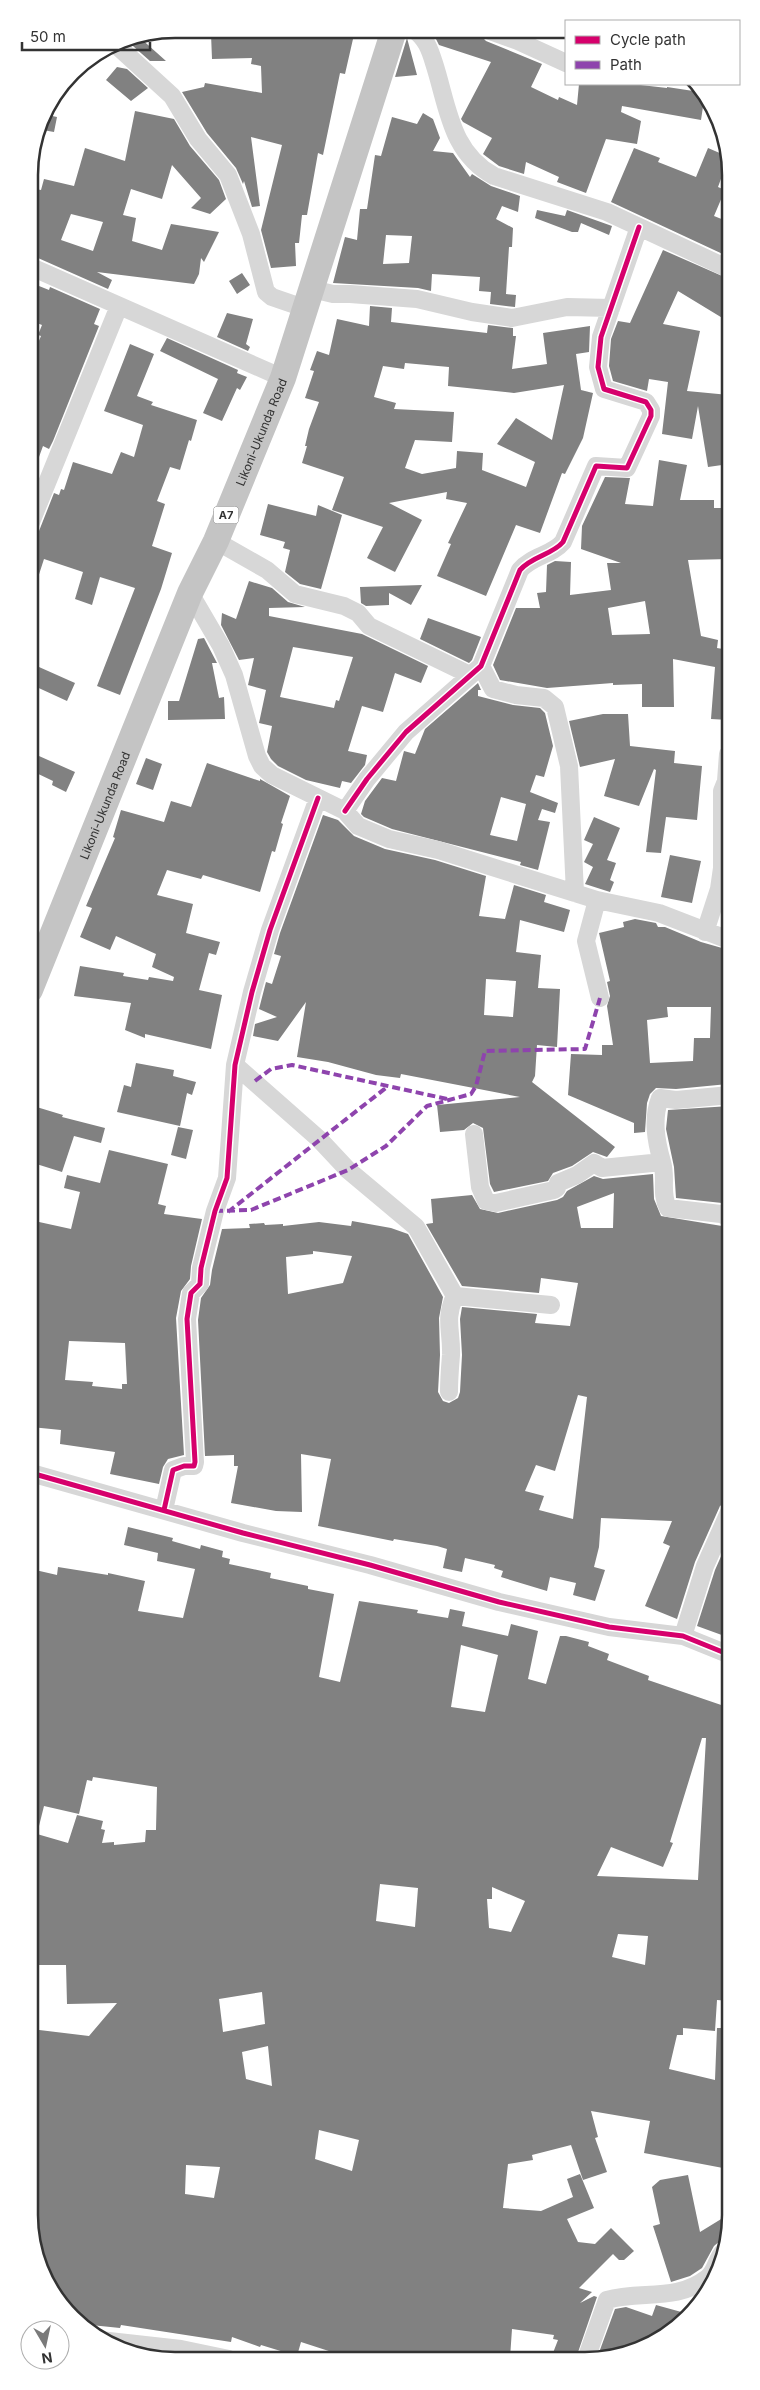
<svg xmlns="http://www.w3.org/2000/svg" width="760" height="2390" font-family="Inter,sans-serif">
  <rect width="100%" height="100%" fill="#fff"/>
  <path fill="#818181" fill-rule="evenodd" d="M257,29l94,1 -2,8 4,1 -8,35 -5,-1 -17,82 -5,-2 -11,62h-5l-3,28h-4l1,23 -25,2 -10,-38 21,-85 -31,-8 9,69 -8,1 -8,-26 -1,3 -7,-16 -29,-35 -25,-41 22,-5 1,-4 57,10 -1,-27 -10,-2 1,-6 -40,1 -1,-25 45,-2z
    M435,30l45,1 2,6 4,4 56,23 -11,23 27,13 1,-3 18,8 2,-21h53l35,4v-1l33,5 4,8 -3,20 -79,-14 -1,6 20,9 -4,23 -31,-5 -20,54 -29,-11 2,-5 -33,-15 -2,12 -25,-8 -16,-12 9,-16 -29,-16 -2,-3 30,-57 -52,-17 -5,-10z
    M138,36l28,25h-16l-25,-22z
    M407,38l10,37 -22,2z
    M117,67l10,2 21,19 -17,13 -25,-21z
    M135,111l39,8 16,27 29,34 7,19 -16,15 -19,-6 10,-10 -29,-33 -10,34 -31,-10 -8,26 13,3 -4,23 30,9 9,-26 48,8 -15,30 -3,-4 -2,16 -5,10 -97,-12 15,8 -4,9 -79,-35v-66l12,2 3,-11 30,7 11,-38 40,13zM71,214l32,8 -10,29 -32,-11z
    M423,113l10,6 7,19 -7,13 20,2 17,24 2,-3 19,12 29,10 -2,16 -16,-6 -6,13 17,9 -1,19h-3l-3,47 10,1 -1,12 -25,-3 1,-12 -12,-1 1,-14 -48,-3 -1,17 -13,-3 -85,-5 12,-46 12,3 3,-31h7l8,-54 6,1 11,-39 25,7zM386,235l26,1 -3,27 -26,1z
    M43,114l14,3 -3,15 -17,-3z
    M634,148l26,10 -2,4 38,15 12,-29 21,9 -11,30 7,3 -11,26 15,6 -2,34 -116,-54z
    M537,210l28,6 2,-6 45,16 -3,9 -28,-12 -3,9h-6l-37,-14z
    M663,250l66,29v43l-51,-31 -15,33 37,7 -13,60 42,4v69l-21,3 -10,-61 -6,33 -30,-5 6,-52 -19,-3 -2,12 -34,-10 -4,-15 2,-27 7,-18 12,2z
    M242,273l8,12 -13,9 -8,-13z
    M29,282l20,8 1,-3 50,22 -6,15 5,2 -46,115 -4,8 -6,-3 -12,33 -2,-115 12,-28 -3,-1 4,-10 -13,-5z
    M370,306l22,2 -1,14 96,11 1,-8 25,3v8h3l-4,33 35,-5 -4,-31 47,-7 -1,26 -13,2 5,36 12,3 -10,45 -18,36 -3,-1 -22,60 -24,-8 -30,71 -49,-20 14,-32 -3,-1 19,-40 -21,-4 1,-7 -58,11 33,17 -27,52 -28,-14 16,-31 -51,-17 12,-33 -42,-14 5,-17h-2l4,-17 10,-27 -14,-4 9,-27 -4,-1 7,-19 12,4 8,-36 32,7zM405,363l44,4 -1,19 66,7 50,-8 -12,55 -36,-22 -19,26 38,18 -9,25 -44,-17 1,-17 -26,-2 -1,17 -34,6 -17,-6 10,-28 37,2 2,-30 -60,-3 2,-6 -22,-6 9,-31 21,3z
    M227,313l26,6 -7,25 4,3 -2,4 -31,-14z
    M167,338l71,32 -1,3 10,4 -7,13 -3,-2 -15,33 -19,-8 15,-34 -58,-28z
    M130,344l24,10 -17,42 16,6 -2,3 46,15 -6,21 -2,-1 -9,30 -10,-3 -13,34 8,3 -13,42 20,7 -11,36 -41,106 -23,-9 38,-98 -35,-11 -8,28 -17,-6 8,-27 -39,-13 -12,37h-2l-1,-59 6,-1 4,-5 15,-38 5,2 2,-6 3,1 9,-28 39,12 9,-22 13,5 9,-32 -39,-14z
    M659,460l28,5 -7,35h34v8h15v51l-41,1 13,76 17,4 -1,8 12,2v70l-18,-1 4,-52 -42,-8 1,48h-32v-23l-29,1v-2l-66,5 -47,-8 -7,-15 23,-57h24l-3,-15 9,-1 1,-27 8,-4 16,1 -1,33 41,-5 -4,-27h14l-40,-14 1,-23 23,-49 25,1 -5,26 28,2zM645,601l5,33 -38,1 -4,-27z
    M268,504l48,12 2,-11 24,10 -21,74 -21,-5 -15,-12 5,-22 -7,-2 2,-6 -25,-7z
    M249,581l23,7 16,14 17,5 -36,1v8l93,18 66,32 -7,17 -26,-10 -12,39 -21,-6 -14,45 19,4 -2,10 -14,18 -9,-2 -2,7 -34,-8 -28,-14 -7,-7 -4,-7 5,-26 -13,-3 7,-33 -18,-5 6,-27 -15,2 -18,-35 1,-12 14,6zM293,647l60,10 -14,44 -3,-1 -2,8 -54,-11z
    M422,585l-11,20 -22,-12v12l-23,1 -5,-3 -1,-16z
    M428,618l53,19 -9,23 -3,3 -49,-24z
    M204,638l13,25h-5l7,35 5,-1 1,22 -57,1v-19h11l19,-62z
    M30,663l45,20 -8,18 -37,-17z
    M478,683l3,7h-3v6l35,9 27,3 5,5 8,33 -9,31 -8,-2 -6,17 28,11 -3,10 -13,-4 -4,11 12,2 -12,48 -18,-5 1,-3 -129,-33 -28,-12 -3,-3 4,-13 17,-23 14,3 8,-30 11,3 10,-25zM501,797l25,7 -9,37 -27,-6z
    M603,714h25l2,32 45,5 -1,12 28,3 -5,54 -31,-3 -5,36 -15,-1 10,-82 -2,-1 -15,37 -35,-10 11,-37 -35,8 -11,-46z
    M30,752l45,20 -9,20 -14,-7 1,-4 -23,-11z
    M146,758l16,6 -9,26 -17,-6z
    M207,763l53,18v-2l30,17 -9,27 2,1 -8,28 -3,-1 -12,41 -57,-17 -2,4 -34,-9 -10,25 36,9 -7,29 34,9 -4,13 -7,-2 -10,37 23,5 -11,54 -66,-15v4l-20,-8 6,-27 -57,-7 6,-30 44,7 -1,3 25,4 1,-3 24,4 1,-4 -22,-10 4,-13 -40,-18 -6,14 -30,-13 12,-29 -6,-2 29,-68 -2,-1 8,-27 43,12 7,-21 20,6z
    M323,815l15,5 16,16 31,13 50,11 51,16 -7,40 26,3 9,-34 32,10 -2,7 26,8 -6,22 -44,-12 -4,32 25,3 -3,33 22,1 -3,58 -20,-2 -2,31 -3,6 83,65 -8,10 -14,-5 -21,14 -19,7 -5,8 -54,11 -4,-8 -7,-56 -10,-5 -9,7 -24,2 -3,-27 83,-8 -119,-23 -1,4 -24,-3 -48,-13 -31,-5 9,-55 -28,39 -25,-5 2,-12 22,-7 -18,-8 7,-27 6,2 9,-28 -7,-2 6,-21zM486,979l30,2 -3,36 -29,-2z
    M594,817l26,11 -13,32 9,3 -6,17 4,2 -4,10 -25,-8 8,-17 -9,-5 9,-18 -9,-4z
    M670,855l31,6 -9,42 -31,-6z
    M635,919l21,4 2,4h7l36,15 28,8 1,132 -2,2 -52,5 -20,-1 -6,6 -3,9 -2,29 -11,1v-10l-66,-28 3,-41 31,1v-10h11l-6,-39 3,-10 -3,-14 3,-1 -11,-48 25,-6 -1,-5zM667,1007h44l-1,31h-16l-1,23 -43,2 -3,-43 21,-3z
    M136,1063l38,7 -1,6 23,6 -4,13 -5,-2 -7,33 -63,-14 7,-27 7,2z
    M30,1105l33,10 -1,2 43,11 -4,15 -27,-7 -12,36 -32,-10z
    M730,1106v100l-8,-3 -46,-5 -2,-31 -8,-38 2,-19z
    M178,1127l15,3 -7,29 -15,-4z
    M109,1150l59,14 -10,40 8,2 -2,8 38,5 -11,47 -1,13 -9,12 -5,27 8,137 -16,4 -5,8 -4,17 -49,-10 5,-22 -55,-8 1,-14 -30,-3 -1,-207 41,9 9,-37 -16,-4 3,-13 33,8zM69,1341l56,2 2,41h-5v5l-30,-3 1,-4 -28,-2z
    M653,1174l1,25 7,17 61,10 -1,31 9,-1v142h-5l5,56v40l-2,6 -8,6 -25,56 -18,57 -32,-13 25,-60 -7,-3 9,-22 -71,-3 -2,29 -5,20 11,3 -10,31 -22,-6 3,-12 -26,-6 -3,14 -46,-14 2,-6 -9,-3 1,-3 -30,-7 -3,14 -19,-4 4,-19 -10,-3 -43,-7 -1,2 -75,-15 13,-67 -30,-5 1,58 -26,-1 -45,-8 7,-37h-4v-11l-29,1 -7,-136 3,-22 9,-13 2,-15 10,-41 28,-1 -1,-4 15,-1 1,2 18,-1v2l36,-4 32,4 1,-5 39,7 17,6 35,63 -4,21 1,37 -2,37 5,9 6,2 9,-5 2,-6 2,-37 -2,-36 2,-12 75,7 -2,9 35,3 8,-43 -37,-5 -2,15 -77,-7 -36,-62 7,-1 -2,-24 41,-4 8,14 18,4 59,-13 6,-3 4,-6 27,-15 9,3zM614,1193l-1,35h-32l-4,-21zM313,1251l39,5 -9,27 -55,11 -2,-37 27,-3zM578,1395l9,2 -14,122 -34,-9 5,-14 -19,-5 11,-26 19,6z
    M128,1527l45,11 -1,3 28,8 1,-4 22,6 -1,6 8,2 -1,5 42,9 -1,5 38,8v3l26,5 -15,83 21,5 19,-81 59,9 -1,3 31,5 2,-9 15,3 -3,14 46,10 3,-12 27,7 -10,48 18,5 14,-48h6l23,6 -1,4 21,8 -2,6 42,16 -1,4 82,28 1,293 -14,-1 -2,31 -32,-3v7h-6l-8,34 46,11 2,-52h14v105h-4l-4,35 -79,-15 6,-32 -59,-10 7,26 -3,1 12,34 -24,8 -12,-35 -39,10 1,5 -25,4 -5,44 38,3 32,-14 -6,-18 13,-5 14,34 -27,11 11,23 17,2 16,-16 23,23 -10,9h-5l-6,-6 -34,34 13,4 -12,11 14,-7 3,1 -21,61h-25l7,-18 -5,-1 1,-4 -42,-6 -2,29h-173l1,-4 -37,-12 -4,14 -36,-11 -1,2 -28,-10 -1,5 -110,-17 -1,3 -29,-3 -15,-3 -5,-4 -39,-74 -1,-215 58,7 28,-33 -50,1 -1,-39h-34l-1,-396 26,6 1,-8 50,8v-2l37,8 -7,30 45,7 12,-49 -38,-8 1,-8 -34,-8zM461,1645l37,10 -13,57 -34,-5zM702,1738h4l-8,142 -101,-4 14,-29 52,20 10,-24 -3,-1zM93,1777l64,10 -1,43h-10l-1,12 -31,3v-3l-12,1 3,-13 -4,-1 2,-8 -26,-6 -9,28 -31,-9 7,-28 35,8 8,-34 5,1zM380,1884l38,4 -3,39 -39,-6zM492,1887l33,14 -14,31 -22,-4 -2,-29h5zM618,1934l30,2 -3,29 -33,-8zM262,1992l3,32 -42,8 -4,-33zM268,2046l4,40 -26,-7 -4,-27zM319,2130l40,10 -7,31 -37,-12zM186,2165l34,2 -6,31 -29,-4z
    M730,1536v102l-33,-12 18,-56z
    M688,2175l12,57 31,-19v12l-4,15h-6l-7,6 -12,22 -12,8 -19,6 -18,-56 7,-2 -8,-37 8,-7z
    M656,2305l29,8 -2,9 -25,20 -44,16h-17l18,-49 11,-2 26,9z"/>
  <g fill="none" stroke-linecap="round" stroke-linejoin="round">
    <path stroke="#d7d7d7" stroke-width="18" d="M414,30c12,8 16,20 20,33 14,43 16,89 60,113l113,36 122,57
      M490,31l28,10 48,22
      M114,43l58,53 26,43 30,36 23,59 15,58 6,5 35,12
      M29,266l254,112
      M312,289l21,5h17l67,5 55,13 40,6 55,-11 44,1
      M29,527l90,-221
      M216,541l51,29 28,24 49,12 14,7 11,13 101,49
      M190,593l31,53 13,29 23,81 5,10 10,9 73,36 13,15 31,13 49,11 159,50 62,13 70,27
      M481,666l12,23 23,6 28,3 11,9 14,59 6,127
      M345,811l22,-32 39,-47 75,-66 39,-96c12,-14 32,-15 43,-28l33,-76 31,2 24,-52v-6l-5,-8 -42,-13 -6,-22 3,-30 38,-110
      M597,900l-11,41 14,57
      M705,932l14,-43 3,-21v-77l4,-10 2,-27
      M235,1065l84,74 29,31 68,57 39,69 96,9
      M474,1134l6,53 6,14 10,2 58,-13 3,-2 1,-5 19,-8 17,-12 8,5 60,-6c5,16 -2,31 6,46l53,6 9,4
      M662,1162c-6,-21 -10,-43 -2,-64l16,2 54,-5
      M449,1392c0,-13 1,-25 2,-37 1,-23 -7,-36 4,-59
      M31,1473l212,60 127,32 129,37 110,25 74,9 47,19
      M164,1510l9,-40 11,-4h10l1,-4 -8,-143 4,-26 9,-9 1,-16 14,-57 12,-33 8,-113 17,-73 18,-62 48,-132
      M683,1636l22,-70 25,-56
      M100,2340l81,9 48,10
      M586,2359l21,-59c34,-10 69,2 100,-22 10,-7 8,-19 18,-28"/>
    <path stroke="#c4c4c4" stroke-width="26" id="s1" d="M30,990l160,-397 26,-52 67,-163 111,-348"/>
    <path stroke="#8e44ad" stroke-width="4" stroke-dasharray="8 4" stroke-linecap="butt" d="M255,1081l16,-12 21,-4 155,34
      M215,1211l36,-1 97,-40 38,-24 41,-40 44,-12 5,-8 9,-35 100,-2 15,-51
      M228,1212l159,-125"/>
    <defs>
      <path id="cycleway" d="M345,811l22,-32 39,-47 75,-66 39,-96c12,-14 32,-15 43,-28l33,-76 31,2 24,-52v-6l-5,-8 -42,-13 -6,-22 3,-30 38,-110
        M31,1473l212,60 127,32 129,37 110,25 74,9 47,19
        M164,1510l9,-40 11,-4h10l1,-4 -8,-143 4,-26 9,-9 1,-16 14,-57 12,-33 8,-113 17,-73 18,-62 48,-132"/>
    </defs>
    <use href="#cycleway" stroke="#fff" stroke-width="8"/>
    <use href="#cycleway" stroke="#d6006c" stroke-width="5"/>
  </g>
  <g text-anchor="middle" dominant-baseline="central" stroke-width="5" stroke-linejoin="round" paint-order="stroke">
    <rect fill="#fff" stroke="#707070" stroke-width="1" x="213.5" y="506.5" width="25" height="17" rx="4"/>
    <g font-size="11" font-weight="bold" fill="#333">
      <text x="226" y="515">A7</text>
    </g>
    <g font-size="12" fill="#333" stroke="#fff">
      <text stroke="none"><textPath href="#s1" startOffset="604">Likoni-Ukunda Road</textPath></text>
      <text stroke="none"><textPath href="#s1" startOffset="199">Likoni-Ukunda Road</textPath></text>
    </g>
  </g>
  <path d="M0 0H760V2390H0ZM175 38H585A137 137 0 0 1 722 175V2215A137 137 0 0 1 585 2352H175A137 137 0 0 1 38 2215V175A137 137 0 0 1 175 38Z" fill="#fff" fill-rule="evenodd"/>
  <path fill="none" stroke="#333" stroke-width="2.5" d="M175 38H585A137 137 0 0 1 722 175V2215A137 137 0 0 1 585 2352H175A137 137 0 0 1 38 2215V175A137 137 0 0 1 175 38Z"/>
  <rect x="565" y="20" width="175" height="65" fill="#ffffff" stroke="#adadad"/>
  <rect x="575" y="36" width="25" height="8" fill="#d6006c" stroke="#adadad"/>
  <text x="610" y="45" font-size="15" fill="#333333">Cycle path</text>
  <rect x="575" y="61" width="25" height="8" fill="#8e44ad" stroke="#adadad"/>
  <text x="610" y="70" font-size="15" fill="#333333">Path</text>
  <g transform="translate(45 2345) rotate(171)"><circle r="24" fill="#ffffff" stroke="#adadad"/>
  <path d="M0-4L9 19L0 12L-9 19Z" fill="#7a7a7a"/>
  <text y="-8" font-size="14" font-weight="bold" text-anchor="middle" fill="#333333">N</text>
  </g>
  <path d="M22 42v8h128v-8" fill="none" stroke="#333333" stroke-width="2.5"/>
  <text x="30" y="42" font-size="15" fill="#333333" stroke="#ffffff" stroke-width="4" paint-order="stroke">50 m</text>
</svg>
